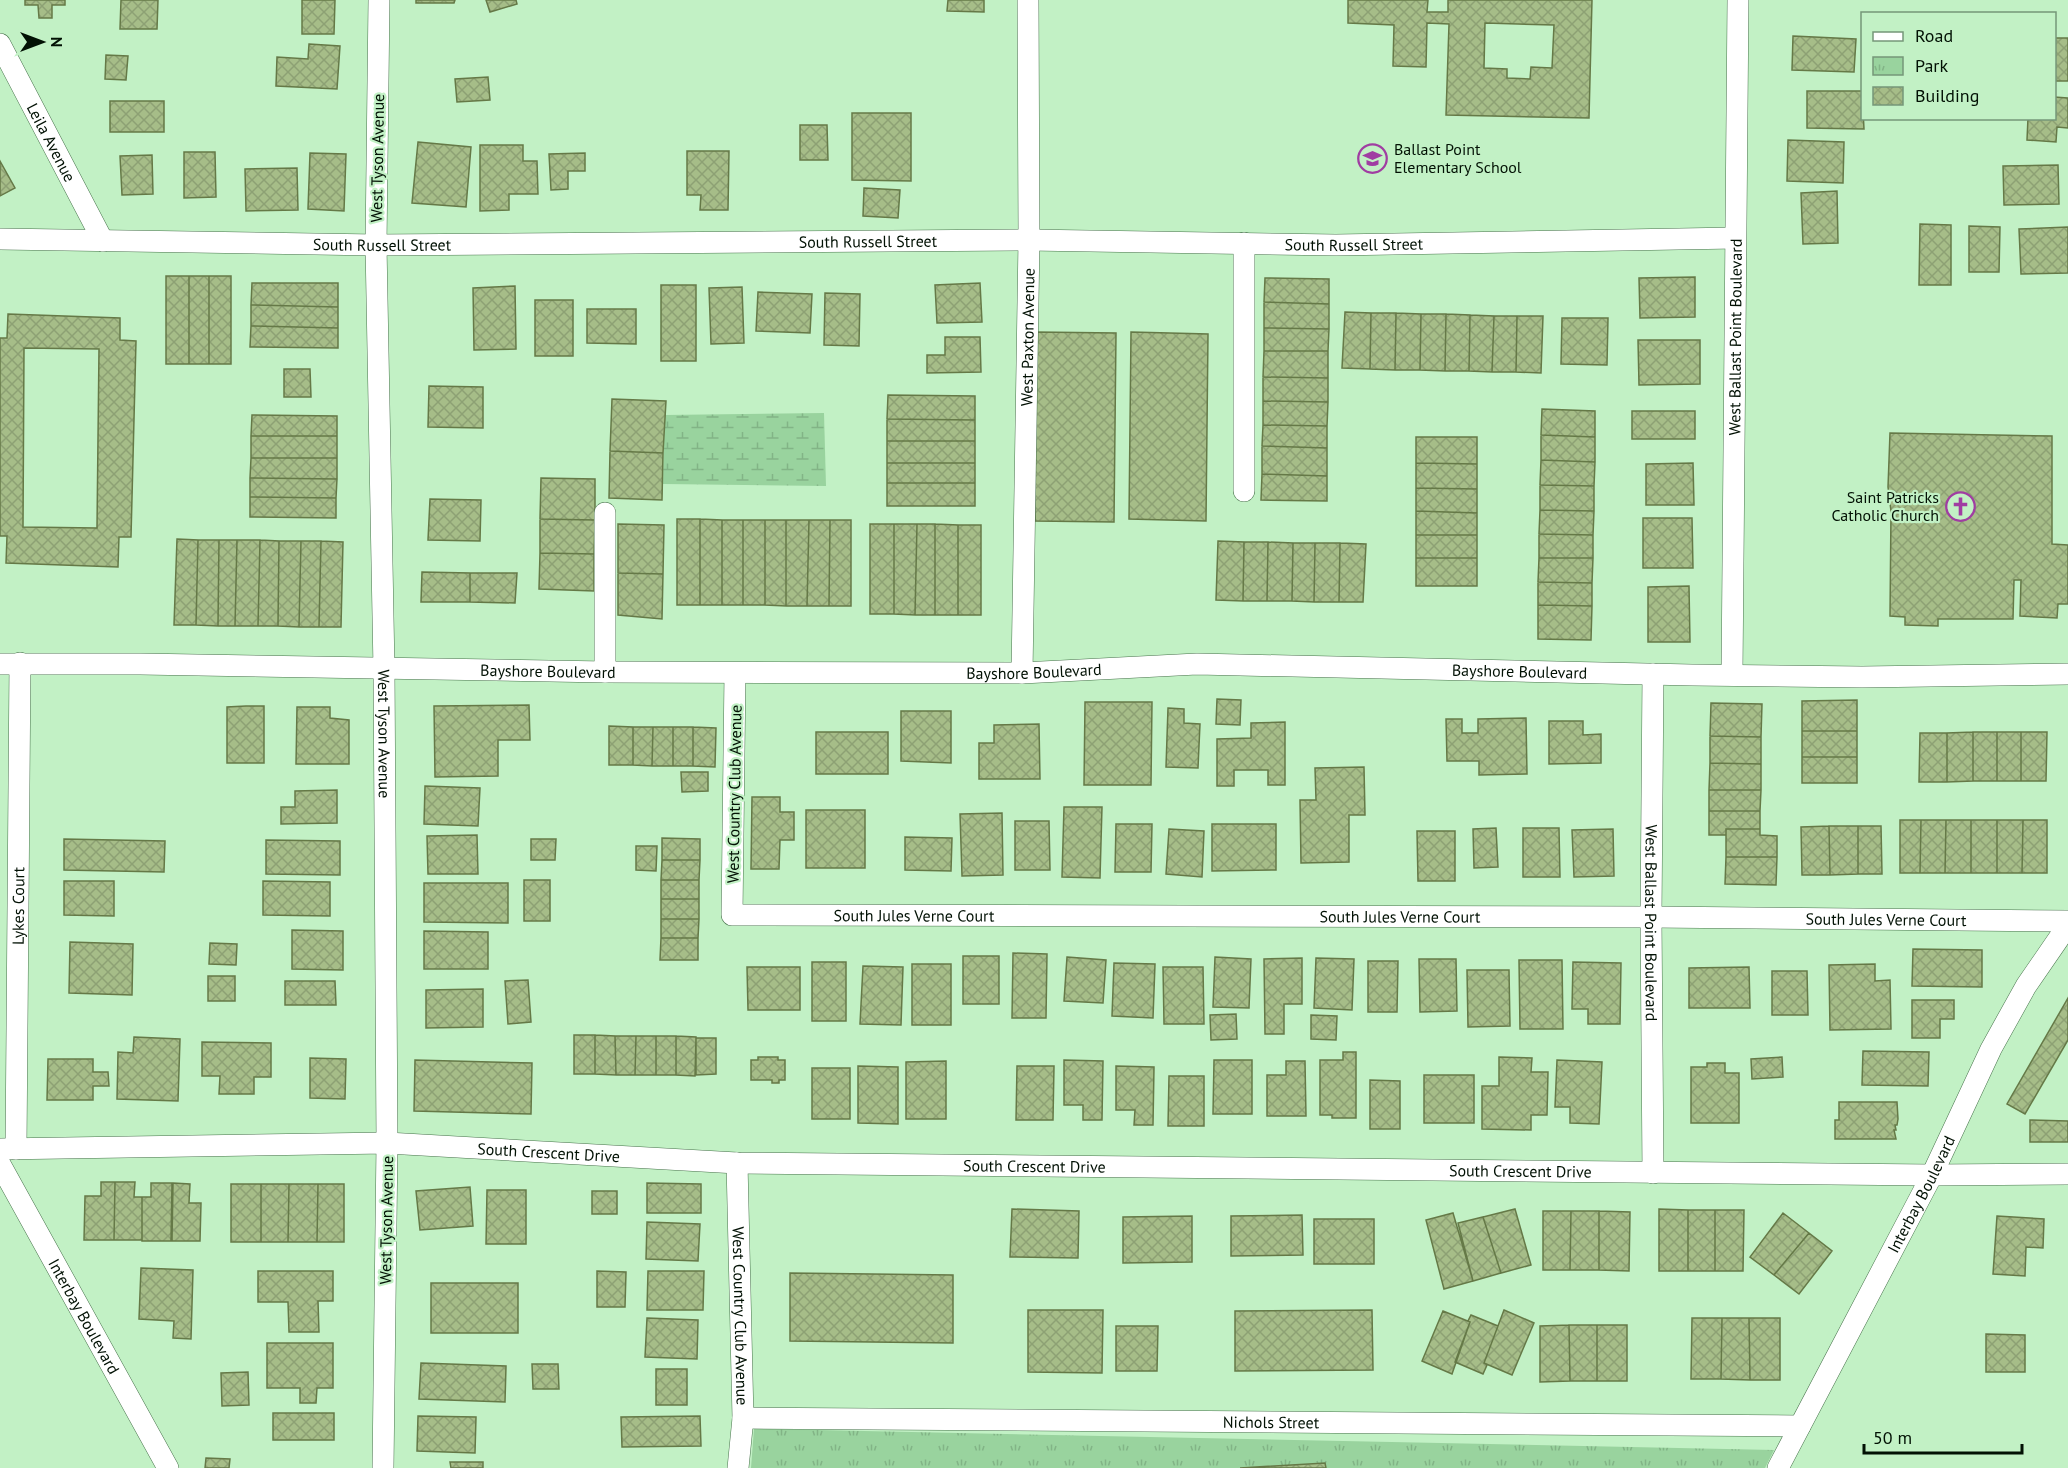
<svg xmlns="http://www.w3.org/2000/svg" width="2068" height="1468" font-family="'PT Sans',sans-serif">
  <defs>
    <pattern id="wetland-marsh" width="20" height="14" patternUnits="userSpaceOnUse" patternTransform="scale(1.5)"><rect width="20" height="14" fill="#99d39e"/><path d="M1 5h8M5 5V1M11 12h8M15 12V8" fill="none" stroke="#82b486"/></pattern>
    <pattern id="park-tufts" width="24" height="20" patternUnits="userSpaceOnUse" patternTransform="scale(1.5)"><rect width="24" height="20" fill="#99d39e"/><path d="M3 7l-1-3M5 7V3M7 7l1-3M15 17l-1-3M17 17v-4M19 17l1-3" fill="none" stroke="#82b486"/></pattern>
    <pattern id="building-cross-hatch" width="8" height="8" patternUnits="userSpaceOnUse" patternTransform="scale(1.5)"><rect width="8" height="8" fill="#a6bd88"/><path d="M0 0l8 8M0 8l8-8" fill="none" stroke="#8da174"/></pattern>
  </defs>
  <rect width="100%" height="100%" fill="#c2f1c5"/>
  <path fill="url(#wetland-marsh)" d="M824,413l2,73 -163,-2 1,-69z"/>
  <path fill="url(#park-tufts)" d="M754,1429h16l1004,21 -9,18h-1014z"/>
  <path fill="url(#building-cross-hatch)" stroke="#657947" stroke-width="1.5" fill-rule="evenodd" d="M25,0h40v5h-13v13h-13l-1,-13h-13z
    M121,0h37l-1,29h-37z
    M302,0h33l-1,34h-32z
    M416,0h39l-1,3h-38z
    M486,0h30l1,4 -27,8z
    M948,0h36v12l-37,-1z
    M1348,0h80l-1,12h21v-12h144l-3,118 -143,-3 3,-91 -22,-1 -1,44 -33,-1 1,-41 -46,-2zM1485,23l69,2 -2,43 -21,-1 -1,12 -23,-1v-9l-23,-1z
    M1793,36l63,3 -2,33 -62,-2z
    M2054,38h14v43h-14z
    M309,44l31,2 -3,43 -61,-3 1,-29 31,2z
    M106,55l22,1 -2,24 -21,-1z
    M488,77l2,23 -33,2 -2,-23z
    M1807,91h55l2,38 -57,-1z
    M2054,97l14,1v30l-11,-1 -1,15 -29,-2 1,-22h26z
    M110,101h54v31h-54z
    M852,113h59v68l-59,-1z
    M800,125h27l1,35h-28z
    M1788,140l56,2 -1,41 -56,-2z
    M418,142l53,5 -5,60 -54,-4z
    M480,145h43v16h14l1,33h-29v16l-29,1z
    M687,151h42l-1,59h-28l1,-15h-14z
    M184,152h31l1,45 -32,1z
    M310,153l36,1 -2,57 -36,-2z
    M585,153v18h-17v18l-17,1 -2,-36z
    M152,155l1,39 -31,1 -2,-39z
    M0,161l15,27 -15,8z
    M2058,165l1,39 -55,1 -1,-39z
    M297,168l1,42 -52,1 -1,-42z
    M864,188l36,2 -2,28 -35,-2z
    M1837,191l1,52 -35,1 -2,-51z
    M1920,224l31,1v60h-32z
    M1969,226l31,1 -1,45h-30z
    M2068,227v46l-47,1 -2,-45z
    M166,276h23v88h-23z
    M189,276h20v88h-20z
    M209,276h22v88h-22z
    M1695,277v40l-55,1 -1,-40z
    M1265,278l64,1v25l-65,-2z
    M252,283h86v24l-87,-2z
    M980,283l2,39 -45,1 -2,-38z
    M661,285h35v76h-35z
    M515,286l1,63 -42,1 -1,-62z
    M742,287l2,56 -33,1 -2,-56z
    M758,292l54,2 -2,39 -54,-2z
    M825,293l35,1 -1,52 -35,-1z
    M535,300h38v56h-38z
    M1264,302l65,2v25l-65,-1z
    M251,305l87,2v21l-87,-2z
    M587,309h49v35l-49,-1z
    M1345,312l26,1 -1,56 -28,-1z
    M1371,313h25l-1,57 -25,-1z
    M1396,313l25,1 -1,56h-25z
    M8,314l112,4v22l16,1 -5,196h-12l-1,30 -112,-4 1,-27h-7v-198h7zM24,348l75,1 -2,179 -74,-1z
    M1421,314h25l-1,57 -25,-1z
    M1446,314l24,1 -1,56h-24z
    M1470,315l24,1 -2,56 -23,-1z
    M1494,316h23l-1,56h-24z
    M1517,316h26l-2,57 -25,-1z
    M1562,318h46l-1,47 -46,-1z
    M251,326l87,2v20l-88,-1z
    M1264,328l65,1 -1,22h-64z
    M1036,332l80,1 -2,189 -79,-1z
    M1131,332l77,2 -2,187 -77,-2z
    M945,337h35l1,35 -54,1v-18h18z
    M1638,340h62v44l-61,1z
    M1264,351h64v27l-65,-1z
    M284,369h26l1,28h-27z
    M1263,377l65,1v24l-65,-1z
    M429,386l54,1v41l-55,-1z
    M888,395l87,1v24l-88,-1z
    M612,399l54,2 -3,52 -53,-2z
    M1263,401l65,1 -1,24 -64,-1z
    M1542,409l53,2v26l-54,-2z
    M1632,411h63v28h-63z
    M252,415l85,1v20h-86z
    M887,419l88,1v21h-88z
    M1263,425l64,1v22l-65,-2z
    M1890,433l162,3v108l16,1v59h-10l-1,14 -37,-2 1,-36h-7l-1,39h-75v7l-33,-1v-8l-15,-1 1,-105 -3,-24z
    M1541,435l54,2v25l-54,-2z
    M251,436h86v22h-86z
    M1416,437h61v27l-61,-1z
    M887,441h88v22h-88z
    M1262,446l65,2v28l-65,-2z
    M610,451l53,2 -1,47 -53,-2z
    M251,458h86v21l-87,-1z
    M1541,460l54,2 -1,24 -54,-1z
    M887,463h88v20h-88z
    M1416,463l61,1v25l-61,-1z
    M1693,463l1,42h-48v-41z
    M1262,474l65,2v25l-66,-1z
    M250,478l87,1 -1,19 -86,-1z
    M541,478l54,1v41l-55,-1z
    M887,483h88v23h-88z
    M1540,485l54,1v25l-54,-1z
    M1416,488l61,1v24l-61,-2z
    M250,497l86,1v20l-86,-1z
    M430,499l51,1 -1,41 -52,-1z
    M1540,510l54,1 -1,24 -54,-1z
    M1416,511l61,2v22h-61z
    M1643,518h49l1,50h-50z
    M540,519l55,1 -1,34 -54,-1z
    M677,519h23v86h-23z
    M700,519l22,1v85h-22z
    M722,520h21v85h-21z
    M743,520h22v85h-22z
    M765,520h21v86l-21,-1z
    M786,520h23l-2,86h-21z
    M809,520h21l-1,86h-22z
    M830,520h21v86h-22z
    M618,524l46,1 -1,49 -45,-1z
    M870,524h24v90h-24z
    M894,524h23l-2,91 -21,-1z
    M917,524h18v91h-20z
    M935,524l23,1v90h-23z
    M958,525h23v90h-23z
    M1539,534l54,1v23h-54z
    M1416,535h61v23h-61z
    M177,539l21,1 -2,85h-22z
    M198,540h21l-1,86 -22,-1z
    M219,540h18l-2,86h-17z
    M237,540h23l-2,86h-23z
    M260,540l19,1 -1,85h-20z
    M279,541h22l-2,86 -21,-1z
    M301,541h20l-2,86h-20z
    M321,541l22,1 -2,85h-22z
    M1218,541l26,1 -1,59 -27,-1z
    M1244,542h24l-1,59h-24z
    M1268,542l25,1 -1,58h-25z
    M1293,543h22l-1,59 -22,-1z
    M1315,543h25l-1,59h-25z
    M1340,543l26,1 -3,58h-24z
    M540,553l54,1v37l-55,-2z
    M1416,558h61v28h-61z
    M1539,558h54l-1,25 -54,-1z
    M422,572l48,1v29h-49z
    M470,573h47l-2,30 -45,-1z
    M618,573l45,1 -1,45 -44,-4z
    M1538,582l54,1v23l-54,-1z
    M1689,586l1,56h-42v-55z
    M1538,605l54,1 -1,34 -53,-1z
    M1217,699l24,1 -1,25 -24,-1z
    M1857,700v31h-55v-30z
    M1085,702h67l-1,83h-67z
    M1711,703l51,1 -1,33 -51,-1z
    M529,705l1,35h-32v36l-63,1 -1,-71z
    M246,706h18v57h-37v-56z
    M297,707h33v11l19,2v44h-53z
    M1168,708l16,1v14l16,1 -2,44 -32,-1z
    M901,711h50v52l-50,-2z
    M1526,718l1,56 -48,1v-14h-32l-1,-42h16v14h16v-14z
    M1549,721h34v14l18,-1v29l-52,1z
    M1285,722v63h-17v-15h-34v16h-17v-47l34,-1v-15z
    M1039,724l1,55h-61v-36h15v-18z
    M609,726l24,1v38h-24z
    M633,727h20l-1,39 -19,-1z
    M653,727h20v39h-21z
    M673,727h20v39h-20z
    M693,727l23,1 -1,39 -22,-1z
    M1802,731h55v26h-55z
    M816,732h72v42h-72z
    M1973,732h24v49h-24z
    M1973,732v49l-26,1v-49z
    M1997,732h24v49h-24z
    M2021,732h26l-1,49h-25z
    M1920,733h27v49h-28z
    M1710,736l51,1v27l-51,-1z
    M1802,757h55v26h-55z
    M1710,763l51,1v26h-52z
    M1364,767l1,48h-16v47l-48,1 -1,-63h16l-1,-32z
    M681,772h27v19l-26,1z
    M425,786l55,2 -2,38 -54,-2z
    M337,790v33l-56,1v-17h14v-16z
    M1709,790h52l-1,21h-51z
    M752,797h28v15h14v28h-14l-1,29h-28z
    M1064,807h38l-2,71 -38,-1z
    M806,810h59v58h-59z
    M1709,811h51v18h-34v6h-17z
    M1002,813l1,62 -41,1 -2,-62z
    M1900,820h21l-1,53h-20z
    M1921,820h25l-1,53h-25z
    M1946,820h25v53h-26z
    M1971,820h26v53h-26z
    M1997,820h26l-1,53h-25z
    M2023,820h24v53h-25z
    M1015,821h34l1,49h-35z
    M1116,824h36l-1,48h-36z
    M1212,824h64v46l-64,1z
    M1829,826l1,49h-28l-1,-48z
    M1829,826h29v48l-28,1z
    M1858,826h23l1,48h-24z
    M1496,828l2,39 -24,1 -1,-39z
    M1523,828h36l1,49h-37z
    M1169,829l35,2 -2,46 -36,-3z
    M1613,829l1,47 -40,1 -2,-47z
    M1726,829h34v6l17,1v21h-51z
    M1417,831h38v50h-37z
    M477,835l1,39h-50l-1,-38z
    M905,837l47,1 -1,33 -46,-1z
    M662,838l38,1v21h-38z
    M64,839l101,2 -1,31 -100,-2z
    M531,839h25l-1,21h-24z
    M266,840l74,1v34l-74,-1z
    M636,846h21l-1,25 -20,-1z
    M1726,857h51l-1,28 -51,-1z
    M662,860h38l-1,20h-38z
    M524,880h26v41h-26z
    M661,880h38v19h-38z
    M64,881h50v35l-50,-1z
    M263,881l67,1v34l-67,-1z
    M424,883h84v40l-84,-1z
    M661,899h38v20h-38z
    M661,919h38l-1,19h-37z
    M292,930l51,1v39l-51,-1z
    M424,931l64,1v37h-64z
    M661,938h37v22h-38z
    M70,942l63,2 -1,51 -63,-2z
    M210,943l27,1 -1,21 -27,-1z
    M1913,949l69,1v37l-70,-1z
    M1013,953l34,1 -1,64h-34z
    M963,956h36v48h-36z
    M1067,957l39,3 -3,43 -39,-2z
    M1215,957l36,2 -2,49 -36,-1z
    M1302,958v46h-18v30h-19l-1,-75z
    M1316,958l38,1 -2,51 -38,-2z
    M1419,959h37l1,52 -37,1z
    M1519,960h43l1,69h-43z
    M1368,961h30l-1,51h-29z
    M812,962h34v59h-34z
    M1573,962l48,1 -1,61h-32v-15h-16z
    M1114,963l41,1 -2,54 -41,-2z
    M912,964h39v61h-39z
    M1875,964v17l15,-1 1,49 -61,1 -1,-65z
    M863,966l40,1 -2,58 -41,-1z
    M747,967h53v43h-52z
    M1163,967h40l1,57h-40z
    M1749,967l1,41h-61v-40z
    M1467,970h42l1,56 -42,1z
    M1772,971h35l1,44h-36z
    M208,976h27v25h-27z
    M528,980l3,42 -23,2 -3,-43z
    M285,981h50l1,24h-51z
    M483,989v38l-57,1v-38z
    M2068,998v42l-43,74 -18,-10z
    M1912,1000h42v19h-14v19h-28z
    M1236,1014l1,25 -26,1 -1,-25z
    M1311,1015l26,1 -1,24 -25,-1z
    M574,1035h21v39h-21z
    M595,1035l20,1 1,39 -21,-1z
    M615,1036h21l-1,39h-19z
    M636,1036h20v39h-21z
    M656,1036h20v39h-20z
    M676,1036l20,1 -1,39 -19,-1z
    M134,1037l46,2 -2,62 -61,-2 1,-47 15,1z
    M696,1038h20v36l-20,1z
    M202,1042l69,1v34h-17v17h-35l1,-18h-18z
    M1863,1051l66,1 -1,34 -66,-1z
    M1343,1052h13v66h-24v-3h-12v-55h23z
    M758,1057h20v3h7v20h-6v3h-7v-3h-21v-20h7z
    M1499,1057l33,1 -1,14h17l-1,43h-16v15l-49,-1v-43h17z
    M1782,1057l1,20 -31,2 -1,-20z
    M310,1058l36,1 -1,40 -35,-1z
    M48,1059h45v13h15l1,14h-16v14h-46z
    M415,1060l117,3 -1,51 -117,-3z
    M1064,1060l39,1 -1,59h-19v-15h-19z
    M1214,1060h38v54h-39z
    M1557,1060l45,2 -3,62 -29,-1v-16h-15z
    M946,1061v58h-40v-57z
    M1286,1061h19l1,55h-39v-41h19z
    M1707,1063h18v10h14v50h-48v-56h16z
    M858,1066l40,1v57l-40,-1z
    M1017,1066h37l-1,54h-37z
    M1116,1066l38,1 -1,58h-19l1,-15h-19z
    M812,1068h38v51h-38z
    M1424,1075h50v48h-50z
    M1169,1076h35v50h-36z
    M1370,1080l30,1v48h-30z
    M1839,1102h58l1,17 -1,6h-2l1,5h-2l2,9h-61v-19h4z
    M2030,1120l38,1v21h-38z
    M101,1182h14l-1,58h-30l1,-44h16z
    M115,1182h20l-1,15h8v43h-28z
    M151,1183h21l-1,58h-29v-44h9z
    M173,1183l17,1 -1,19h12l-1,38h-28z
    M647,1183l54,1v29h-54z
    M231,1184h30v58h-30z
    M261,1184h28l-1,58h-27z
    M289,1184h29l-1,58h-29z
    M318,1184h26v58h-27z
    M470,1187l3,39 -53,4 -4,-39z
    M487,1190h39v54h-40z
    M592,1191h25v23h-25z
    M1012,1209l67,2 -1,47 -68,-1z
    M1515,1209l16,56 -30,8 -18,-56z
    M1659,1209l29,1v61h-29z
    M1688,1210h27v61h-27z
    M1715,1210h29l-1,61h-28z
    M1543,1211h28l-1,59h-27z
    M1571,1211h28v59h-29z
    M1599,1211l31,1 -1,59 -30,-1z
    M1453,1213l20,68 -29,8 -18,-69z
    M1783,1213l26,20 -35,42 -24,-18z
    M1302,1215l1,40 -72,1v-40z
    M1192,1216v46l-69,1v-46z
    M1997,1216l47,3 -1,29 -17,-1 -1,29 -32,-2z
    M1483,1217l18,56 -28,8 -15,-58z
    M1314,1219h60v45h-60z
    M647,1222l53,2 -2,37 -52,-2z
    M1809,1233l23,18 -33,43 -25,-19z
    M141,1268l52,2 -2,69 -18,-1 1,-17 -35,-2z
    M258,1271h75v30h-15l1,31h-30l-1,-30h-30z
    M597,1271l29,1 -1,35h-28z
    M648,1271h56l-1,39h-56z
    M790,1273l163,2v68l-163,-2z
    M431,1283h87v50h-87z
    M1028,1310h75l-1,63 -74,-1z
    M1372,1310l1,60 -138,1v-60z
    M1504,1310l30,13 -22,52 -28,-12z
    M1443,1311l27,11 -18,52 -30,-13z
    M1471,1315l27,11 -14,37 3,2 -4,9 -28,-12 15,-40 -2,-1z
    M647,1318l51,2 -1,39 -52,-2z
    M1692,1318h30l-1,61h-30z
    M1722,1318h27l1,62 -29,-1z
    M1749,1318h31v62h-30z
    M1569,1325h28v56h-27z
    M1569,1325l1,56 -30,1v-56z
    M1597,1325h30v56h-30z
    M1116,1326h42l-1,45h-41z
    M1986,1334l39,1v37h-39z
    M267,1343h66v45h-16l-1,15h-16v-15h-33z
    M421,1363l85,3 -1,36 -86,-3z
    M532,1364h26l1,25h-26z
    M656,1369h31v36h-31z
    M248,1372l1,33 -27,1 -1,-33z
    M273,1413h61v27h-61z
    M418,1416l58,1 -1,36 -58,-2z
    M700,1416l1,30 -79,1 -1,-30z
    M206,1458l24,1 -1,9h-24z
    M450,1462h33v6h-32z
    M1325,1463l1,5h-86z"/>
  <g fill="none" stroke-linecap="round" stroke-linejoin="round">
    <defs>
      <g id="minor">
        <path id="s1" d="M379,0l-3,245 8,424 3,474 -4,325"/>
        <path id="s2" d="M0,44l103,197"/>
        <path id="s3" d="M0,239l376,6 653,-5 307,5 399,-7"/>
        <path d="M1244,491v-248"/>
        <path id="s4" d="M0,664h140l465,8 417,1 175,-9 495,11 170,2 206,-3"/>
        <path d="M605,672v-159"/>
        <path id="s5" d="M735,673l-3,242 919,2 417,4"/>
        <path id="s6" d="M1022,673l7,-433 -1,-240"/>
        <path id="s7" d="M1653,674l-2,243 2,256"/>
        <path id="s8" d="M1732,675l6,-675"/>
        <path id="s9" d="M0,1149l387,-6 350,20 1195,12 136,-1"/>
        <path id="s10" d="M16,1149l4,-486"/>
        <path id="s11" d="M737,1163l6,255 -5,50"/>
        <path id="s12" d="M0,1164l168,304"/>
        <path id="s13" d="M743,1418l1057,8"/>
        <path id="s14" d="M1778,1468l154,-293 59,-126 35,-63 42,-61"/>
      </g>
    </defs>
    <use href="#minor" stroke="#48734c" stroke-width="22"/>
    <use href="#minor" stroke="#fff" stroke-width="21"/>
  </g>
  <defs>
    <symbol id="school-ring" viewBox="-11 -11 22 22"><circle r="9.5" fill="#c2f1c5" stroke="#a03da2" stroke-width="1.5"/><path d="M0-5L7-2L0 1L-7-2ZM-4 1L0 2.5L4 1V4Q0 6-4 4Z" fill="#a03da2"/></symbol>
    <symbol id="church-ring" viewBox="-11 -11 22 22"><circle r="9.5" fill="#c2f1c5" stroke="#a03da2" stroke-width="1.5"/><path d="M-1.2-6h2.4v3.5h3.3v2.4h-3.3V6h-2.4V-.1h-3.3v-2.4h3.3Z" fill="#a03da2"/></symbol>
  </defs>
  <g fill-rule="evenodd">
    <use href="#school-ring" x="1356" y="142" width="33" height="33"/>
    <use href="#church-ring" x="1944" y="490" width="33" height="33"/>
  </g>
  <g text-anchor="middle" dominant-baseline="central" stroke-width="4.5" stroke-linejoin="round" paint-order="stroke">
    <g font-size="16" fill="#021104" stroke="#c2f1c5">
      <text stroke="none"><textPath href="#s2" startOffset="111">Leila Avenue</textPath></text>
      <text transform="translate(377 158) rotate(-89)">West Tyson Avenue</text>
      <text stroke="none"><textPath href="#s3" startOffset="868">South Russell Street</textPath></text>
      <text stroke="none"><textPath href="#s3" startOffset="1354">South Russell Street</textPath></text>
      <text stroke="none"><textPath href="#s3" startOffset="382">South Russell Street</textPath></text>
      <text stroke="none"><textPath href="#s6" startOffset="336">West Paxton Avenue</textPath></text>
      <text stroke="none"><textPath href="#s8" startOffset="338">West Ballast Point Boulevard</textPath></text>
      <text stroke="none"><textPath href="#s4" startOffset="548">Bayshore Boulevard</textPath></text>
      <text stroke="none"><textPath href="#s4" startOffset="1034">Bayshore Boulevard</textPath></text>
      <text stroke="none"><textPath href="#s4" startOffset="1520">Bayshore Boulevard</textPath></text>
      <text stroke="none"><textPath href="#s1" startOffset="734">West Tyson Avenue</textPath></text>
      <text transform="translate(734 794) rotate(-89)">West Country Club Avenue</text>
      <text stroke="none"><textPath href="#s10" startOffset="243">Lykes Court</textPath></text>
      <text stroke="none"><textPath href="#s5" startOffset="424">South Jules Verne Court</textPath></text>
      <text stroke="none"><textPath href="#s5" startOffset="910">South Jules Verne Court</textPath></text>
      <text stroke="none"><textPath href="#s5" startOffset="1396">South Jules Verne Court</textPath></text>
      <text stroke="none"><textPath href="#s7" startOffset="249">West Ballast Point Boulevard</textPath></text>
      <text stroke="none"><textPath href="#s9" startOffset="549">South Crescent Drive</textPath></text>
      <text stroke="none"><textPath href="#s9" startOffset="1035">South Crescent Drive</textPath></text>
      <text stroke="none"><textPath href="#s9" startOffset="1521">South Crescent Drive</textPath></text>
      <text stroke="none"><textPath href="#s14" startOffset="309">Interbay Boulevard</textPath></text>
      <text transform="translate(386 1220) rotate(-89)">West Tyson Avenue</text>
      <text stroke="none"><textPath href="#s12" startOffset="174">Interbay Boulevard</textPath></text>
      <text stroke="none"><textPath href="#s11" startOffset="153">West Country Club Avenue</textPath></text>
      <text stroke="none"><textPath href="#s13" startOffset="528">Nichols Street</textPath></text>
    </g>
    <g font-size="16" fill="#021104" stroke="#c2f1c5" text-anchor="start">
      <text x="1394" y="149">Ballast Point<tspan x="1394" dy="18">Elementary School</tspan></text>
      <text x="1939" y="497" text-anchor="end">Saint Patricks<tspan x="1939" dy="18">Catholic Church</tspan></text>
    </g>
  </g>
  <rect x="1861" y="12" width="195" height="108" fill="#c2f1c5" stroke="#759778" stroke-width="1.5"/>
  <rect x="1873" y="32" width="30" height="9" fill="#ffffff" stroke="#759778" stroke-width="1.5"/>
  <text x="1915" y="42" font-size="18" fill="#021104">Road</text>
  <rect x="1873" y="57" width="30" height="18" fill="url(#park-tufts)" stroke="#759778" stroke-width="1.5"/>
  <text x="1915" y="72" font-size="18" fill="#021104">Park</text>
  <rect x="1873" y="87" width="30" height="18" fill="url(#building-cross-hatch)" stroke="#759778" stroke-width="1.5"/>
  <text x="1915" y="102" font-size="18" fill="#021104">Building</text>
  <g transform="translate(42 42) rotate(90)" stroke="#c2f1c5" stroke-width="4.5" paint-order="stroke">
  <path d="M0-4.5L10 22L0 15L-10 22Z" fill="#021104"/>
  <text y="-9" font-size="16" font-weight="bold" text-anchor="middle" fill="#021104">N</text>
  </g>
  <path d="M1864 1444v9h158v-9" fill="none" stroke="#021104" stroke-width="3"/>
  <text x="1873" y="1444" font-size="18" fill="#021104" stroke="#c2f1c5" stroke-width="4.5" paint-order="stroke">50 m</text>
</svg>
